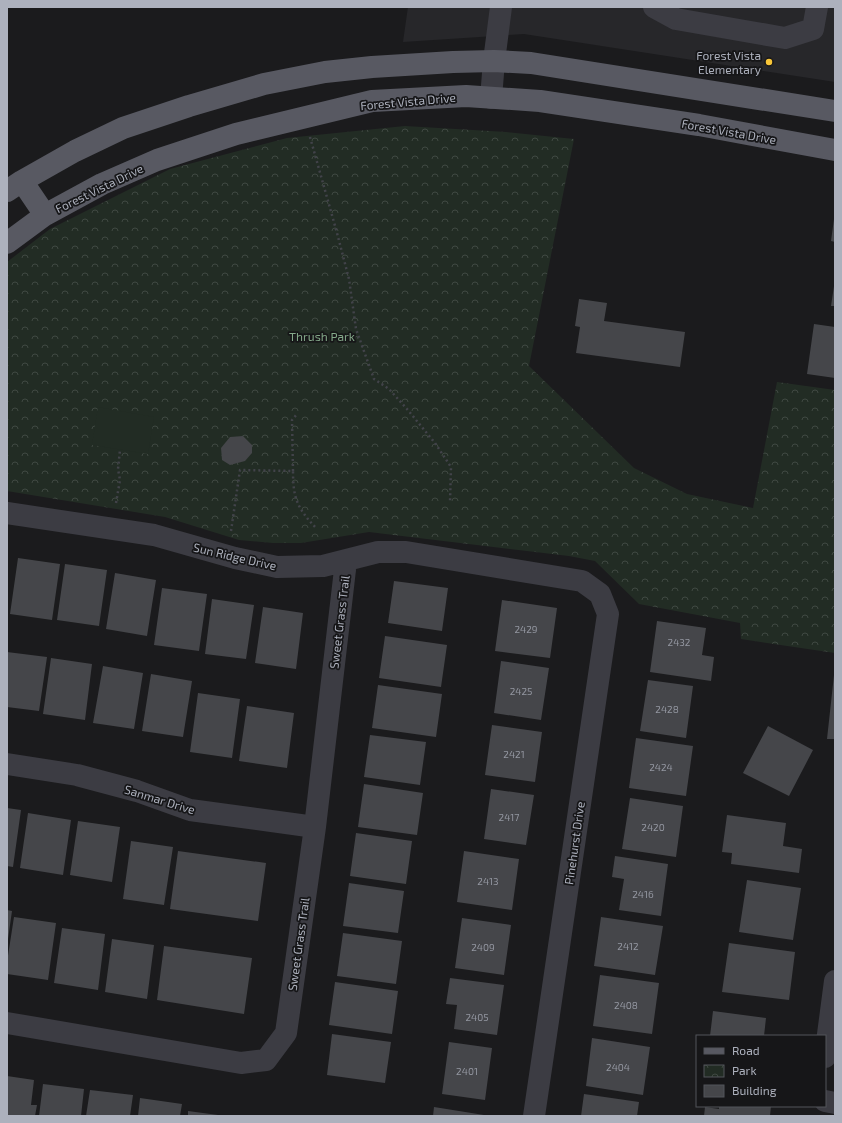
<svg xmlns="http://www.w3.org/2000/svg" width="842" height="1123" font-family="'Exo 2',sans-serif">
  <defs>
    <pattern id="park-crowns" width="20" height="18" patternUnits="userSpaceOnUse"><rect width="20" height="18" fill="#222c24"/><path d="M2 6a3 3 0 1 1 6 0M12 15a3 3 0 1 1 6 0" fill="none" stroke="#3f4842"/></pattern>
  </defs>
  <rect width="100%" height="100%" fill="#1b1b1d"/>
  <path fill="#27272a" d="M408,7h427v75l-311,-48 -121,8z"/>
  <path fill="url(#park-crowns)" d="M405,126l101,6 68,7 -45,227 105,102 53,26 66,14 24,-126 58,8v263l-94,-14 -1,-16 -101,-19 -44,-43 -26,-5 -200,-24 -68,11h-28l-34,-3 -74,-23 -158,-26v-229l43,-33 120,-60 117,-31z"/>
  <path fill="#222c24" d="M98,407l56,10 -6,37 -56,-9z"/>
  <path fill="#45464a" d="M834,219h1v23l-4,-1z
    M834,286h1v20h-4z
    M579,299l28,4 -3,18 81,11 -5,35 -104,-14 4,-26 -5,-1z
    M814,324l21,3v51l-28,-4z
    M243,436l9,9v8l-7,8 -15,4 -8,-5 -1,-12 9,-11z
    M18,558l42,6 -8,56 -42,-6z
    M65,564l42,6 -8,56 -42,-6z
    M115,573l41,7 -9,56 -41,-7z
    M394,581l54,7 -6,43 -54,-8z
    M162,588l45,6 -8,57 -45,-6z
    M212,599l42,6 -8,54 -41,-5z
    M502,600l55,8 -7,50 -55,-7z
    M263,607l40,6 -7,56 -41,-6z
    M657,621l49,7 -4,27 12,2 -3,24 -61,-9z
    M385,636l62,9 -6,42 -62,-9z
    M7,652l40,5 -8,54 -32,-4z
    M51,658l41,6 -7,56 -42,-6z
    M501,661l48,7 -8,52 -47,-7z
    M103,666l40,7 -9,56 -41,-6z
    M151,674l41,7 -9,56 -41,-6z
    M834,675h1v64h-8z
    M648,680l45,6 -7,52 -46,-7z
    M378,685l64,9 -6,43 -64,-9z
    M198,693l42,6 -8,59 -42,-6z
    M247,706l47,7 -7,55 -48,-7z
    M492,725l50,7 -7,50 -50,-7z
    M768,726l45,24 -24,46 -46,-23z
    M370,735l56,7 -6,43 -56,-8z
    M636,738l57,8 -7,50 -57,-8z
    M364,784l59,9 -6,42 -59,-8z
    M491,789l43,6 -8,50 -42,-6z
    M630,798l53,8 -7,51 -54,-8z
    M7,808l14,2 -8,57 -6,-1z
    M28,813l43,7 -8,55 -43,-7z
    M727,815l59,8 -3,23 19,3 -3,24 -68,-9 1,-11 -10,-1z
    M78,821l42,6 -8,55 -42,-7z
    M356,833l56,8 -6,43 -56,-8z
    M131,841l42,6 -9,58 -41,-6z
    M178,851l88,12 -8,58 -88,-12z
    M464,851l55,8 -7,51 -55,-8z
    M615,856l53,8 -7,52 -42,-6 5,-31 -12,-2z
    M747,880l54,8 -8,52 -54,-8z
    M349,883l55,8 -6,42 -55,-7z
    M7,910l5,1 -4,28h-1z
    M14,917l42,6 -8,57 -41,-6v-12z
    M601,917l62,9 -8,49 -61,-9z
    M462,918l49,7 -7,50 -49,-7z
    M62,928l43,6 -7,56 -44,-7z
    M343,933l59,8 -6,43 -59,-8z
    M112,939l42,6 -7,54 -42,-7z
    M729,943l66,9 -6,48 -67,-8z
    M164,946l88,12 -8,56 -87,-14z
    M600,975l59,8 -7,51 -59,-8z
    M450,978l54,7 -7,50 -43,-6 3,-24 -11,-1z
    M335,982l63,9 -6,43 -63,-9z
    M713,1011l53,7 -2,18h-54z
    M332,1034l59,8 -6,41 -58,-8z
    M592,1038l58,9 -7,48 -57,-9z
    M449,1042l43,6 -7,52 -43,-6z
    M7,1076l27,4 -3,25h6l-2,11h-28z
    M43,1084l41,5 -3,27h-42z
    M90,1090l43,5 -3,21h-44z
    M584,1094l55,8 -2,14h-56z
    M140,1098l42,6 -2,12h-42z
    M719,1106h52l-1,10h-66l1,-9 14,2z
    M434,1107l50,8v1h-51z
    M188,1111l30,4v1h-30z"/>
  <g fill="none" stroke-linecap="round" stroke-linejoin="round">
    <path stroke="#42434a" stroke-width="2.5" stroke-dasharray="2 3" stroke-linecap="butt" d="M310,137l27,96 12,46 7,50 18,50 15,10 18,20 28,34 16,24 -1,35
      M293,471l-1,-51 5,-6
      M116,503l4,-23 -2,-11 2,-19
      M231,531l9,-61 53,1c0,27 4,37 23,57"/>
    <path stroke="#3c3c43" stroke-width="22" d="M654,7l22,12 109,19 28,-9 4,-22
      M491,98l3,-37 7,-54
      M7,513l147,22 81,23 42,9 46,-1 55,-14h28l176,29 18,13 8,20 -74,502
      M7,764l70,11 60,16 53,19 125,17
      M7,1023l234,40 25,-3 20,-27 29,-206 31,-266
      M825,1057l10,-76
      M825,1101l10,2"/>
    <path stroke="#585962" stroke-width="22" d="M22,181l23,34
      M7,191l15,-10 53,-30 48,-23 66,-22 75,-22 61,-12 47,-5 81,-5 41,-1 37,2 304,48
      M7,243l38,-28 57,-31 55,-24 79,-26 136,-33 94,-5 74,5 159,24 136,25"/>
  </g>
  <circle fill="#f8c538" stroke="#161618" stroke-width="1.5" cx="769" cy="62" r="4"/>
  <g text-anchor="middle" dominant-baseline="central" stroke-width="3.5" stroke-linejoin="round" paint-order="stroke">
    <g font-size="10" fill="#9396a0">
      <text x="526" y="629">2429</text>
      <text x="679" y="642">2432</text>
      <text x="521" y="691">2425</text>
      <text x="667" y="709">2428</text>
      <text x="514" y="754">2421</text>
      <text x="661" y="767">2424</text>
      <text x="509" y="817">2417</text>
      <text x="653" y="827">2420</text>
      <text x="488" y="881">2413</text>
      <text x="643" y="894">2416</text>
      <text x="628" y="946">2412</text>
      <text x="483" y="947">2409</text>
      <text x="626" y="1005">2408</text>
      <text x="477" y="1017">2405</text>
      <text x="618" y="1067">2404</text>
      <text x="467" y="1071">2401</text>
    </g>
    <g font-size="12" fill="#adb1bd" stroke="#161618" text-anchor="end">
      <text x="761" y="55">Forest Vista<tspan x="761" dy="14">Elementary</tspan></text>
    </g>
    <g font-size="12" fill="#adb1bd" stroke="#161618">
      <text transform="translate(408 101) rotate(-5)">Forest Vista Drive</text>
      <text transform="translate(729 131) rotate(10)">Forest Vista Drive</text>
      <text transform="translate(99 188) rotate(-26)">Forest Vista Drive</text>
      <text transform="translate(235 556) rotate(13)">Sun Ridge Drive</text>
      <text transform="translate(339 622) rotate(-83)">Sweet Grass Trail</text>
      <text transform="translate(160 799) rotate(17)">Sanmar Drive</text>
      <text transform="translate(574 843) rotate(-82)">Pinehurst Drive</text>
      <text transform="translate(298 944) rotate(-82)">Sweet Grass Trail</text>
    </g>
    <g font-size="12" fill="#84a889" stroke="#161618">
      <text x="322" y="336">Thrush Park</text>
    </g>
  </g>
  <rect width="842" height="1123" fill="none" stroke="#adb1bd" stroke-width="16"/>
  <rect x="696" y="1035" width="130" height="72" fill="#161618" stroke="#52545a"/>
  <rect x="704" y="1048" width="20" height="6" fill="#585962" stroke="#52545a"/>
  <text x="732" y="1055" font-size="12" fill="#adb1bd">Road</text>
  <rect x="704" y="1065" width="20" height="12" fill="url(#park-crowns)" stroke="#52545a"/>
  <text x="732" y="1075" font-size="12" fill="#adb1bd">Park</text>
  <rect x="704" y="1085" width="20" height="12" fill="#45464a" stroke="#52545a"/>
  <text x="732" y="1095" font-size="12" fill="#adb1bd">Building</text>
</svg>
